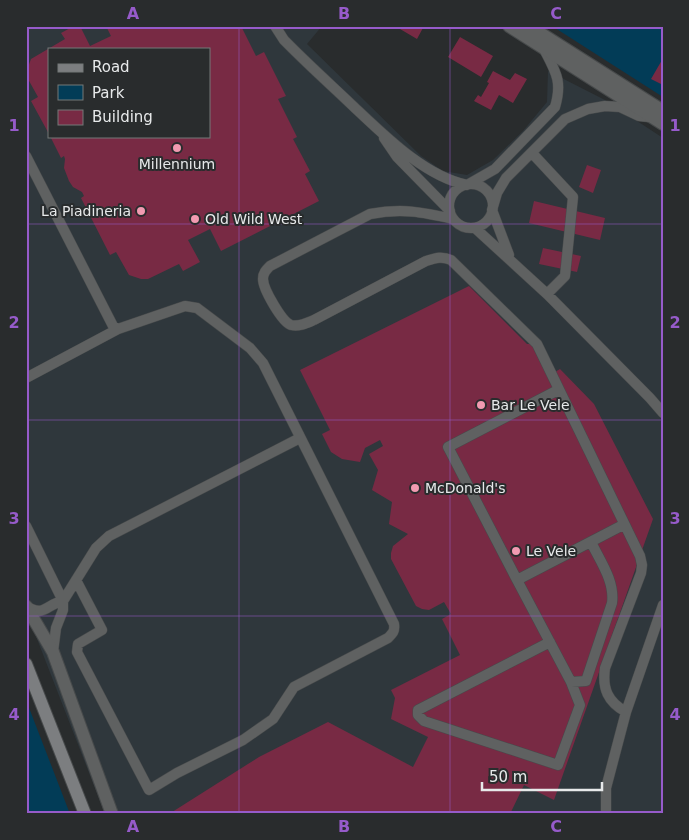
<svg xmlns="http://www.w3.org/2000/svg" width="689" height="840" font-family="'DejaVu Sans',sans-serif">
  <rect width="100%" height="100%" fill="#292c2d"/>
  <path fill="#2f373c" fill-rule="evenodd" d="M26,26h296l-15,18 114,112 22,15 24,4 26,-15 30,-29 24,-29 1,-31 57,29 58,38v676h-558l-73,-188 -6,-24zM49,49h160v87h-160z"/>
  <path fill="#023c57" d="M552,26h111v71z
    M26,700l44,114h-44z"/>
  <path fill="#782a44" d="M74,26h6l10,20 21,-10 -5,-10h135l15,30 8,-4 22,44 -8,3 19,38 -4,2 17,32 -5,3 14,27 -98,50 -11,-22 -22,11 12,22 -17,9 -4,-7 -31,15h-7l-12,-4 -13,-23 -6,3 -29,-57 3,-2 -2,-4 -9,-5 -4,-6 -5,-13 1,-9 -1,-3 -3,2 -11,-22h159v-87h-160v85l-18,-33 7,-4 -10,-18 -1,-9 4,-11 34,-20 -4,-6z
    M402,26h22l-7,13 -17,-10z
    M460,37l33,19 -12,21 -33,-20z
    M662,60l1,1v24l-12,-6z
    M493,71l17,9 5,-7 12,6 -14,24 -14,-8 -8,15 -17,-9 4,-6 3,2 8,-14 -2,-1z
    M587,165l14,5 -8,23 -14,-6z
    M534,201l71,17 -5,22 -71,-17z
    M543,248l38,8 -4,16 -38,-8z
    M469,286l58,58h15l13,28 5,-3 34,35 59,115 -99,281 -30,-15 -14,29h-341l90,-57 69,-35 85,45 15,-30 -37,-18 4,-21 -4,-8 69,-35 -18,-36 9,-5 -7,-12 -15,8 -7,-1 -6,-3 -25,-47v-6l2,-7 15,-12 -19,-10 3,-22 -20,-12 6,-20 -9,-16 14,-8 -3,-6 -15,8 -5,14 -18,-3 -11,-7 -9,-18 8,-4 -30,-60z"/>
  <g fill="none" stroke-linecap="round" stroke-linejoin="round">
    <defs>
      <path id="service" d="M275,26l9,14 7,7c20,20 41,39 61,58 32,30 72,71 115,80l28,-16 60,-62c8,-27 0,-36 -12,-60
        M384,138l13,19 53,54
        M532,153l41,44 -8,79 -18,18
        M26,156l87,170 5,3 67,-23 12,2 53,40 13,15 131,261c1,7 -1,9 -6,14l-94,49 -21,32 -30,21 -66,33 -28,17 -72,-138 1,-8 24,-14 -26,-50
        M449 206a22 22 0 1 1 44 0a22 22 0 1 1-44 0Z
        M453,219c-31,-7 -51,-11 -83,-5l-100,52c-4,4 -7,7 -7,13 0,10 19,43 28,46 8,2 16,-2 23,-5l112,-59c10,-3 16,-5 25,-1l86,84 103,212 2,9 -1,8 -36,95c-3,21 3,34 21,44
        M475,228l72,66 103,104 13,15
        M509,255l-17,-45 5,-17 9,-15 59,-59 23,-10 17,-3 15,1 19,9 10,1
        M26,378l92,-49
        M558,390l-110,57 69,133 106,-55
        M26,526l37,75v9l-7,18 -3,24
        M517,580l54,102 15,-1 26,-78c3,-22 -12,-42 -21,-61
        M63,601l33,-53 13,-12 191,-98
        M26,606c19,12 20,-2 37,-5
        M550,642l-132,68v5l6,6 134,44 22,-60 -9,-23
        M606,814v-26l20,-76 37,-107"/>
      <path id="minor" d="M26,606l27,46 59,162"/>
      <path id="tertiary" d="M509,26l154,98
        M529,26l134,85"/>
      <path id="secondary" d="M26,664l59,150"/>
    </defs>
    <use href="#service" stroke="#474a4b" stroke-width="11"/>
    <use href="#minor" stroke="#474a4b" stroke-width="14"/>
    <use href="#tertiary" stroke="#474a4b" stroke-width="14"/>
    <use href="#secondary" stroke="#474a4b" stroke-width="14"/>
    <use href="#service" stroke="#5f6161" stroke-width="10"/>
    <use href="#minor" stroke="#5f6161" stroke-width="12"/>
    <use href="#tertiary" stroke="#5f6161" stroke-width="12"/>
    <use href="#secondary" stroke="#7c7e80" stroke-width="12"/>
  </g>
  <path fill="none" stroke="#965bca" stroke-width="1" stroke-opacity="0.55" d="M239,26v788M450,26v788M26,224h637M26,420h637M26,616h637"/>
  <g fill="#f19ab1" stroke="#292c2d" stroke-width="2">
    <circle cx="177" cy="148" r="5"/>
    <circle cx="141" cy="211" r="5"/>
    <circle cx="195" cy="219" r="5"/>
    <circle cx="481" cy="405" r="5"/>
    <circle cx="415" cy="488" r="5"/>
    <circle cx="516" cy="551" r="5"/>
  </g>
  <g text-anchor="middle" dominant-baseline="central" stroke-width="4" stroke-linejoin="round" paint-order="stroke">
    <g font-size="14" fill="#e7e9ea" stroke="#292c2d" text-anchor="start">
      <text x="177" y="164" text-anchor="middle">Millennium</text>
      <text x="131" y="211" text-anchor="end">La Piadineria</text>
      <text x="205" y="219">Old Wild West</text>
      <text x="491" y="405">Bar Le Vele</text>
      <text x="425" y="488">McDonald's</text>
      <text x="526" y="551">Le Vele</text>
    </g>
  </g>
  <rect width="689" height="840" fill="none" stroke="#292c2d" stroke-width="55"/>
  <rect x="48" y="48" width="162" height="90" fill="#292c2d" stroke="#757879"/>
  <rect x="58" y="64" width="25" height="8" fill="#7c7e80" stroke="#757879"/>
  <text x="92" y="72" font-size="15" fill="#e7e9ea">Road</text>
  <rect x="58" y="85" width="25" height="15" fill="#023c57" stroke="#757879"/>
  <text x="92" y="98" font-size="15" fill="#e7e9ea">Park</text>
  <rect x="58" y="110" width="25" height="15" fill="#782a44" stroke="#757879"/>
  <text x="92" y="122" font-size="15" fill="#e7e9ea">Building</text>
  <path d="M482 782v8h120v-8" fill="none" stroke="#e7e9ea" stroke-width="2.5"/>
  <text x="489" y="782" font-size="15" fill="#e7e9ea" stroke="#292c2d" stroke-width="4" paint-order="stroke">50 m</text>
  <rect x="28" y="28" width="634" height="784" fill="none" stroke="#965bca" stroke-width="2"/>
  <g font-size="16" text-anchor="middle" font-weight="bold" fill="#965bca">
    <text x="133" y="19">A</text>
    <text x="344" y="19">B</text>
    <text x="556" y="19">C</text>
    <text x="14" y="131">1</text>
    <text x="675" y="131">1</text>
    <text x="14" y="328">2</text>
    <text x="675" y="328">2</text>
    <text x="14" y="524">3</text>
    <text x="675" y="524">3</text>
    <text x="14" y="720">4</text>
    <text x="675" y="720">4</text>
    <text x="133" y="832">A</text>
    <text x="344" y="832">B</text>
    <text x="556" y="832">C</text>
  </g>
</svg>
